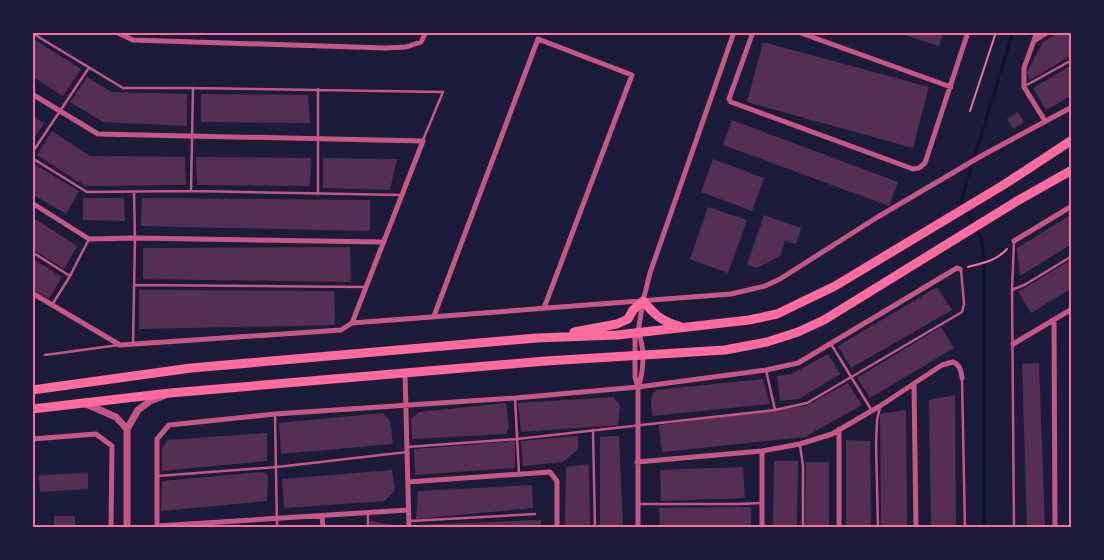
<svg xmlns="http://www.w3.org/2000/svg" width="1104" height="560" font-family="'PT Serif',serif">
  <rect width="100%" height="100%" fill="#1b1b3a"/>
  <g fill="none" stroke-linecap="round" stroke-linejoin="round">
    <path stroke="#12122b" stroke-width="3" d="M984,528v-272l-3,-18 -20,-37 52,-169"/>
  </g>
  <path fill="#542f53" d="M895,32h48l-4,14z
    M1060,32h12v23l-42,25 -3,-8 16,-30z
    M32,38l49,31 -18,27 -31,-20z
    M763,42l166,45 -16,61 -166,-46z
    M1072,65v30l-26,15 -13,-22z
    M87,77l24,15 76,2v32l-84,-4 -33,-20z
    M201,94l107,1 2,28 -109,-1z
    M1018,112l6,10 -11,7 -6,-10z
    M32,116l12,7 -12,19z
    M732,120l166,62 -9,24 -166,-61z
    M52,131l38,25 95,1 1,28 -101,1 -48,-31z
    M196,157l115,1 -1,28 -113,-1z
    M323,158l74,1 -7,31 -67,-2z
    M713,159l51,19 -12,33 -51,-19z
    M32,163l47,28 -13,23 -34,-20z
    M83,198h41l1,23 -42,-1z
    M142,198l228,2v31l-229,-5z
    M708,207l39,13 -19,53 -38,-14z
    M1072,214v30l-52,32 -3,-28z
    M764,215l37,13 -5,16 -11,-3 -5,15 -23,12 -10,-3z
    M32,217l45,29 -13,23 -32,-20z
    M350,247l1,35 -208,-3v-31z
    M32,258l30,19 -13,22 -17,-10z
    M1072,259v29l-41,25 -13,-21z
    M937,287l15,23 -101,58 -13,-22z
    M139,290l195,1 1,34 -196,4z
    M941,327l13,21 -84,50 -13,-20z
    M828,354l12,20 -41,25 -19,2 -3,-25 14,-2z
    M1039,363l6,165h-18l-5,-164z
    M763,379l7,25 -118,12 -1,-18 5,-8z
    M848,383l14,22 -57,32 -143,15 -3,-27 147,-19z
    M955,395l1,133h-25l-2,-128z
    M613,397l7,8 -2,20 -97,7 -3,-29z
    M506,403l3,25 -3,6 -94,5 -1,-20 8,-7z
    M906,410l1,118h-26l-1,-114z
    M383,413l7,8 3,23 -112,10 -2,-31z
    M267,433v28l-105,10v-23l5,-8z
    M578,436v13l-15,13 -40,4 -2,-25z
    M619,436l4,92h-23v-91z
    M846,440l24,1 1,87h-25z
    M515,441v27l-100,7 -1,-26z
    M774,461h24l-1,67h-24z
    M806,462h23v66h-24z
    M589,464l1,64h-25l1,-61z
    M743,467l2,31 -84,3 -1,-31z
    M392,470l3,20 -10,11 -101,7 -2,-29z
    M263,472l5,4 -1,25 -106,10 1,-30z
    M88,473v16l-48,3 -1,-17z
    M532,485l1,23 -117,11 2,-28z
    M751,507v21h-91l-1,-20z
    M54,516h21v12h-21z
    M541,520v8h-125v-3z
    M370,521l25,4v3h-25z"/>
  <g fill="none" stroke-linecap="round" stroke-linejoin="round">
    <path stroke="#ff6b9d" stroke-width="2" d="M970,111l26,-79
      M968,267c15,-4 28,-6 39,-18"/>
    <path stroke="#c65784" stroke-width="2.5" d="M32,33l91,55h70l250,4 -20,48
      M1025,86l47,-26
      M318,89v105
      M32,153l56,-84
      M32,158l55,34 104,-1 211,4
      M191,191l2,-103
      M1014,242l-2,48 2,238
      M32,252l38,24
      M134,285l231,2
      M1012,290l14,-6 46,-28
      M52,305l18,-29 19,-37
      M133,344l2,-106 -1,-46
      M831,344l41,67
      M45,355l74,-10
      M766,370l9,40
      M962,379l3,149
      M515,398l4,76
      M275,414l2,114
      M593,430l2,98
      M800,445l3,21v62
      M407,447l110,-8 258,-29 32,-7 155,-91 2,-8 -3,-34
      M158,476l119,-9 130,-15
      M639,504h100l22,-1
      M368,513v15
      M410,521l125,-7
      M878,528l-2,-85 1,-23 3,-13"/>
    <path stroke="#c65784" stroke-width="5" d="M116,32l17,8 252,8 21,-1 15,-5 5,-10
      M753,32l-24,67 2,3 182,67 6,-1 6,-5 43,-131
      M798,32l153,55
      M1037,32l-13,36v19l21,34
      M1035,40l13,-8
      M32,94l66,40 325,7 -71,182
      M32,203l57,36 46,-1 249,4
      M1014,241l58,-35
      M32,293l88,52 221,-15 11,-7
      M434,316l104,-277 94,36 -88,233
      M1054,320l1,208
      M352,323l379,-29 34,-8 15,-7 96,-61 107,-63 89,-48
      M1013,344l59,-35
      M405,373l4,155
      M914,384l2,144
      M638,387l-3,-10v-39l3,-6 5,-31 7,-28 84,-241
      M32,439l64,-5 16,12 -1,82
      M762,451v77
      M637,462l125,-11 38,-7 32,-10 48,-28 62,-41 11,-3c7,3 8,8 9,16
      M408,482l142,-10 7,9v47
      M322,516l1,12
      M157,526l251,-16
      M157,528v-89l12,-14 106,-11 240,-16 123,-11 128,-17 32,-7 159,-95 3,1
      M638,528v-141c6,-15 7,-40 0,-55
      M839,528v-99"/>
    <path stroke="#c65784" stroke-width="7" d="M86,404l30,13 11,12
      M127,528v-99l11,-19 12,-9 13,-5"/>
    <path stroke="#ff6b9d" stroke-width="9" d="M574,332l43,-8 11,-5 5,-9 10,-9c12,14 18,20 36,25
      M32,390l159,-22 346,-30 80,-3 132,-15 28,-6 58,-28 170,-102 67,-44
      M32,409l138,-16 376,-32 179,-11 42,-8 31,-10 26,-12 193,-119 55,-31"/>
  </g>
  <rect width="1104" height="560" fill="none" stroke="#1b1b3a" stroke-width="68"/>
  <rect x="34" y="34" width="1036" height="492" fill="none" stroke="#ff6b9d" stroke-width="2"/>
</svg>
